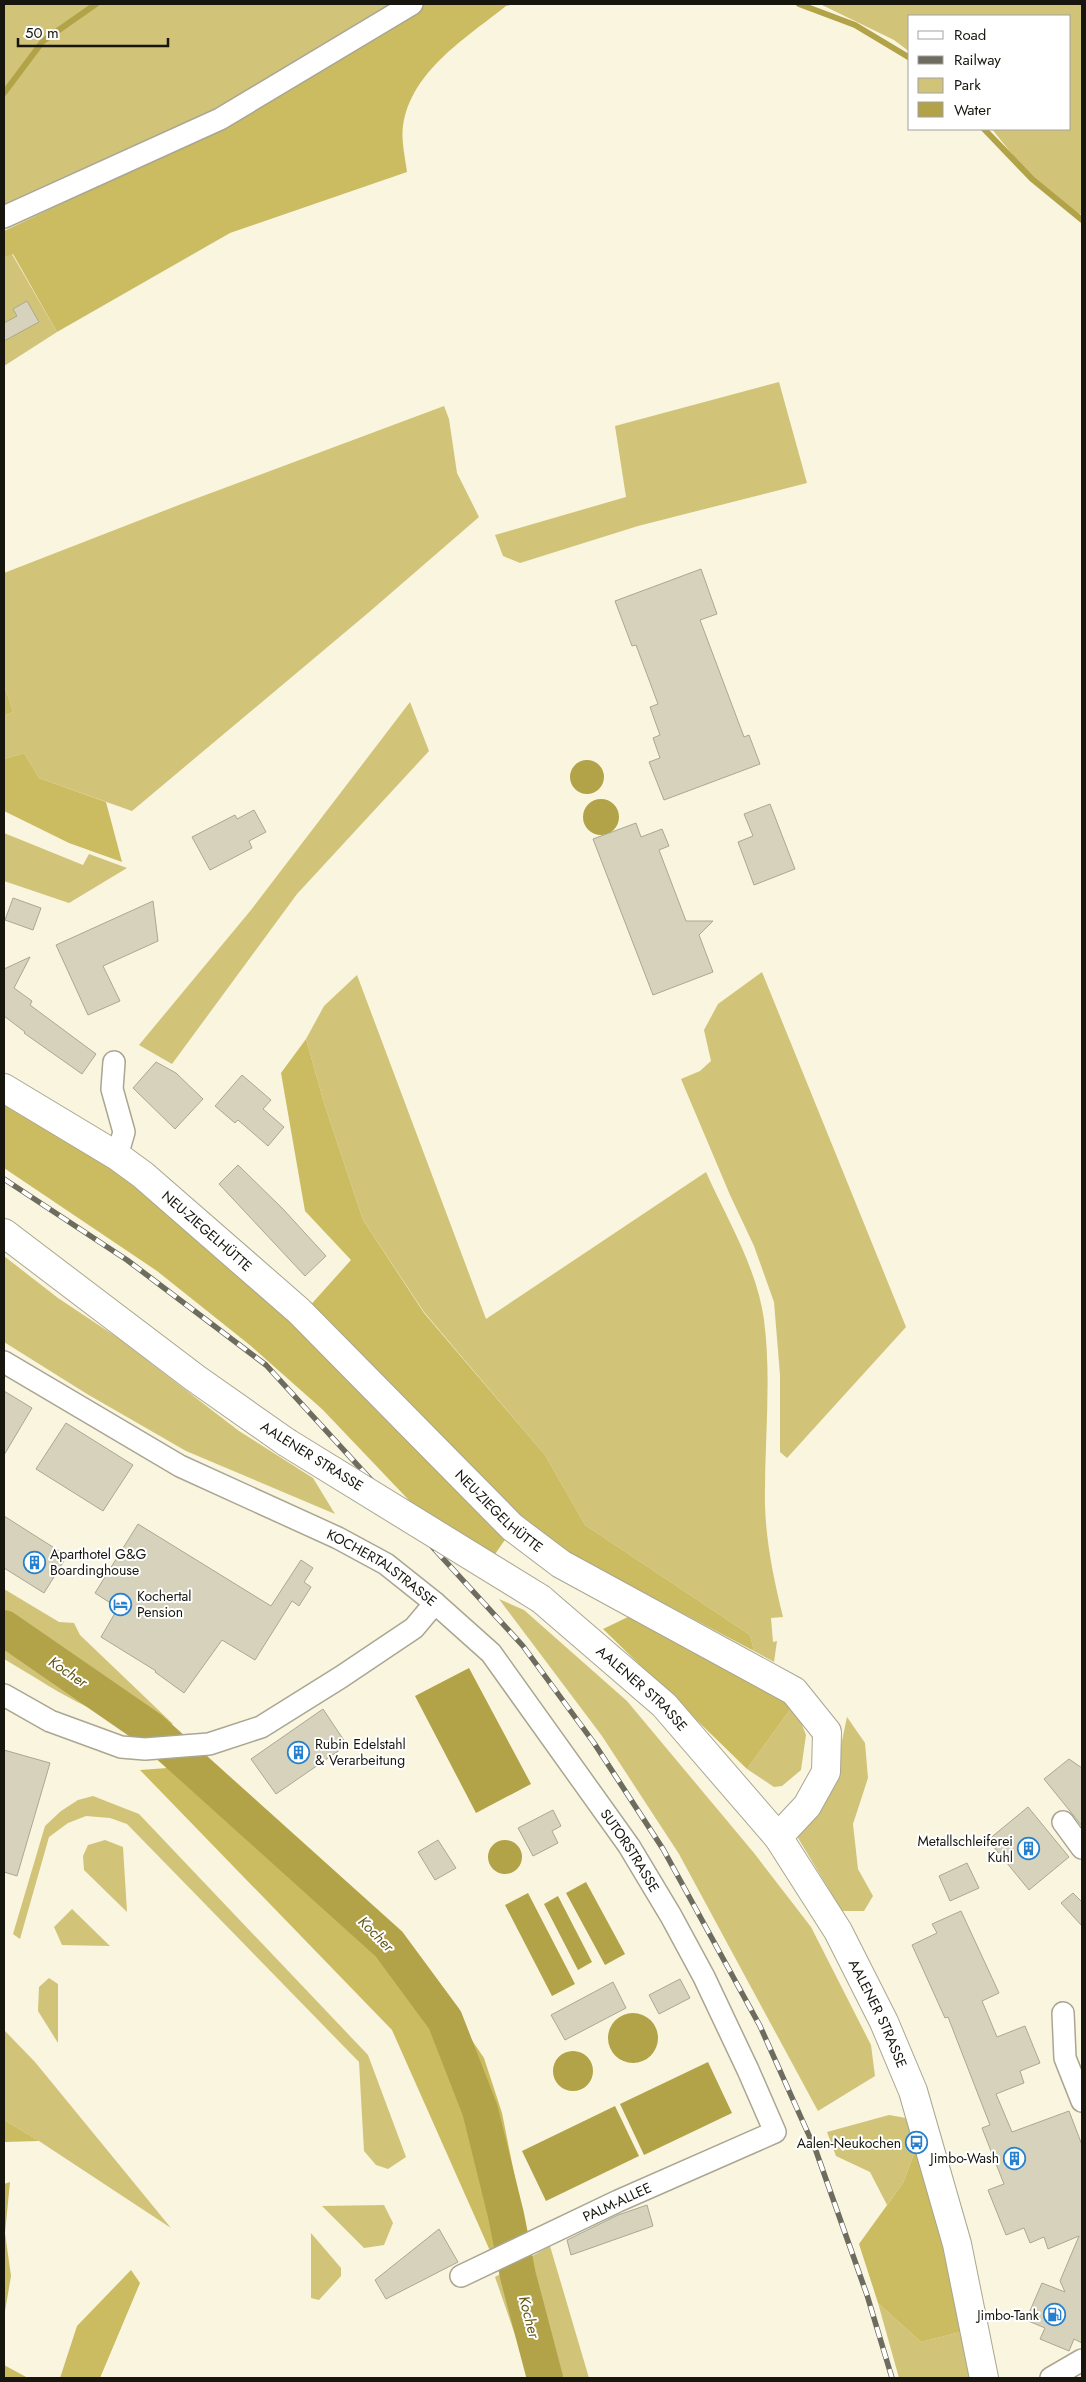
<svg xmlns="http://www.w3.org/2000/svg" width="1086" height="2382" font-family="Jost,sans-serif">
  <rect width="100%" height="100%" fill="#f9f5df"/>
  <path fill="#d1c378" d="M4,4h393l-181,104 -212,99z
    M820,4h262v211c-38,-16 -65,-55 -90,-86h78v-113h-160v36l-16,-12z
    M12,254l45,78 -53,34v-108z
    M779,382l28,101 -169,43 -118,37 -17,-7 -8,-21 131,-38 -11,-71z
    M444,406l5,13 8,54 22,44 -111,96 -236,198 -93,-33 -15,-25 -20,6v-43l9,-4 -9,-28v-111l180,-70z
    M410,702l19,49 -132,143 -125,170 -33,-19 112,-135z
    M4,833l79,32 6,-11 38,14 -58,35 -65,-22z
    M762,972l144,355 -119,131 -7,-6v-77l-6,-73 -20,-56 -24,-51 -49,-116 19,-8 11,-10 -7,-31 14,-26z
    M357,975l129,344 220,-147c21,47 51,96 58,148 8,61 0,124 1,185 1,38 9,75 18,112l-12,1 2,24 4,-1 -3,21 -20,-11 -4,-16 -165,-110 -40,-70 -121,-143 -61,-92 -39,-117 -18,-64 18,-33z
    M4,1256l54,42 60,40 121,93 74,47 22,36 -149,-63 -99,-57 -83,-52z
    M4,1589l55,33 15,1 6,12 93,89c-59,10 -120,-37 -169,-65z
    M499,1599l25,11 103,91 127,152 57,74 60,118 4,31 -57,35 -139,-257 -77,-118z
    M794,1704l12,31 -5,35 -19,16 -8,1 -27,-18z
    M847,1717l18,26 3,35 -15,46 5,45 15,27 -9,15h-22l-47,-78 40,-59z
    M93,1796l46,18 229,241 38,102 -18,12 -12,-4 -12,-14 -5,-89 -232,-238 -17,-6 -24,-2 -18,7 -19,14 -29,102 -7,-5 32,-108 16,-15 17,-11z
    M105,1840l18,7 4,65 -43,-42 -1,-14 5,-11z
    M72,1909l38,37 -48,-1 -8,-18z
    M49,1978l9,6v59l-20,-32 1,-24z
    M4,2030l31,32 136,166 -132,-87 -35,-21z
    M889,2115l17,3 9,33 -12,32 -16,22 -17,-33 -34,-16 -9,-24z
    M384,2205l9,18 -9,22 -20,3 -42,-42z
    M311,2233l30,35v8l-22,24 -8,-2z
    M550,2246l39,132h-59l-35,-101z
    M878,2303l43,39 43,-11 6,47h-71z"/>
  <path fill="#cbbb61" d="M412,4h102l-8,2c-40,32 -95,65 -103,120 -2,14 2,31 4,46l-177,61 -173,99 -44,-78 -9,4v-27l219,-104z
    M4,684l9,28 -9,4z
    M24,753l15,25 67,24 16,60 -53,-19 -65,-32v-52z
    M306,1039l18,64 39,117 61,93 121,142 40,70 165,110 4,16 -182,-96 -51,-38 -214,-208 44,-49 -46,-49 -24,-138z
    M4,1097l110,67 180,154 215,216 -16,23 -69,-41 -102,-107 -71,-63 -94,-75 -153,-103z
    M630,1616l164,88 -47,65 -144,-140z
    M208,1765l199,180 77,113 18,55 23,115 -34,25 -99,-223 -252,-260z
    M4,2120l35,21 -35,1z
    M915,2151l35,93 14,87 -43,11 -43,-39 -19,-59 44,-61z
    M10,2182l-5,51 6,43 -7,41v-133z
    M131,2270l9,13 -40,95h-40l17,-52z
    M4,2365l24,13h-24z"/>
  <path fill="#b2a248" d="M570 777a17 17 0 1 1 34 0a17 17 0 1 1-34 0Z
    M583 817a18 18 0 1 1 36 0a18 18 0 1 1-36 0Z
    M469,1668l62,116 -55,29 -61,-117z
    M488 1857a17 17 0 1 1 34 0a17 17 0 1 1-34 0Z
    M586,1882l39,72 -20,11 -39,-72z
    M528,1893l47,91 -23,12 -47,-91z
    M558,1896l34,66 -14,8 -34,-66z
    M608 2038a25 25 0 1 1 50 0a25 25 0 1 1-50 0Z
    M553 2071a20 20 0 1 1 40 0a20 20 0 1 1-40 0Z
    M708,2062l24,51 -88,42 -24,-51z
    M615,2106l24,50 -93,45 -24,-50z"/>
  <g fill="none" stroke-linecap="round" stroke-linejoin="round">
    <path stroke="#b2a248" stroke-width="6" d="M799,4l56,21 55,33
      M4,93l39,-52 53,-37
      M984,129l48,50 50,41
      M510,2285l8,-9"/>
    <path stroke="#b2a248" stroke-width="36" d="M4,1628l145,100 240,216 56,76 35,90 26,105 12,61 27,102"/>
  </g>
  <path fill="#d6d2bc" stroke="#aba892" d="M27,301l12,21 -35,19v-18l13,-7 -4,-7z
    M701,569l16,45 -17,6 44,117 5,-2 11,29 -96,36 -15,-38 11,-4 -7,-20 7,-3 -10,-28 8,-3 -22,-59 -4,1 -17,-45z
    M770,804l25,65 -41,16 -16,-43 15,-6 -9,-22z
    M254,810l12,22 -17,9 3,7 -42,22 -18,-33 43,-22 2,4z
    M636,823l5,14 21,-8 7,17 -10,4 27,71h27l-14,14 14,37 -60,23 -60,-156z
    M13,898l28,10 -8,22 -28,-10z
    M153,901l5,40 -55,25 17,35 -32,14 -32,-70z
    M30,957l-16,31 18,13 -2,4 66,49 -14,20 -58,-41 1,-1 -21,-16v-47z
    M156,1062l20,11 27,26 -28,30 -42,-41z
    M242,1075l29,25 -8,9 21,18 -16,19 -30,-26 -3,3 -20,-17z
    M238,1165l45,44 43,47 -21,20 -86,-92z
    M4,1391l28,17 -28,47z
    M66,1423l67,42 -30,46 -67,-42z
    M4,1516l63,40 -23,37 -40,-25z
    M138,1524l133,82 30,-46 12,8 -9,14 7,5 -12,19 -7,-5 -37,59 -33,-20 -38,53 -29,-21 1,-1 -55,-34 17,-29 -23,-15z
    M323,1709l24,36 -71,49 -25,-35z
    M4,1750l46,13 -33,113 -13,-4z
    M1069,1759l13,9v58l-38,-47z
    M1028,1807l41,50 -40,33 -41,-50z
    M553,1810l8,16 -9,5 6,12 -25,13 -15,-28z
    M438,1840l18,28 -21,12 -17,-28z
    M967,1863l12,25 -29,13 -11,-25z
    M1073,1893l9,9v24l-21,-23z
    M961,1911l38,82 -17,8 15,36 28,-11 15,37 -20,8 4,12 -28,11 16,38 57,-21 13,34v198l-8,-4 -5,12 -29,-12 5,-11 -19,-8 16,-37 23,9 -5,-11 19,-45 -31,13 -4,-12 -14,6 -6,-15 -18,7 -18,-45 16,-6 -22,-56 8,-3 -42,-108 -3,1 -33,-73 25,-12 -5,-9z
    M680,1979l10,19 -31,16 -10,-19z
    M613,1982l13,26 -61,32 -14,-25z
    M647,2205l6,21 -82,29 -4,-15 51,-25z
    M439,2229l19,33 -72,37 -11,-19z"/>
  <g fill="none" stroke-linecap="round" stroke-linejoin="round">
    <defs>
      <g id="street">
        <path d="M4,217l216,-98 192,-115"/>
        <path d="M114,1062l-2,27 12,43 -7,24"/>
        <path id="s1" d="M4,1362l176,104 158,72 48,26 49,39 56,50 138,193 42,70 33,61 44,93 27,62 -157,69 -157,75"/>
        <path d="M4,1695l46,26 71,26 24,2 64,-5 52,-17 80,-50 73,-49 21,-25"/>
        <path d="M1063,1822l19,26"/>
        <path d="M1063,2013l2,45 17,43"/>
        <path d="M1051,2378l31,-18"/>
      </g>
      <g id="secondary">
        <path id="s2" d="M4,1088l113,68 26,19 156,136 213,216 49,37 233,127 33,41 -1,40 -19,34 -29,31"/>
        <path d="M4,1233l191,145 91,64"/>
        <path id="s3" d="M541,1599l123,106 114,132 60,94 46,91 29,69 44,153 27,134"/>
      </g>
    </defs>
    <use href="#street" stroke="#aaa691" stroke-width="24"/>
    <use href="#secondary" stroke="#aaa691" stroke-width="30"/>
    <use href="#street" stroke="#fff" stroke-width="21"/>
    <use href="#secondary" stroke="#fff" stroke-width="28"/>
    <defs>
      <path id="rail" d="M4,1179l123,81 139,105 257,281 71,97 69,106 97,177 56,125 51,144 25,83"/>
    </defs>
    <use href="#rail" stroke="#6e6c5e" stroke-width="5.5"/>
    <use href="#rail" stroke="#fff" stroke-width="4" stroke-dasharray="11" stroke-linecap="butt"/>
    <defs>
      <path id="secondary-bridge" d="M286,1442l255,157"/>
    </defs>
    <use href="#secondary-bridge" stroke="#aaa691" stroke-width="30" stroke-linecap="butt"/>
    <use href="#secondary-bridge" stroke="#fff" stroke-width="28"/>
  </g>
  <defs>
    <symbol id="building-ring" viewBox="-11 -11 22 22"><circle r="9.5" fill="#fff" stroke="#2780cd" stroke-width="1.5"/><path d="M-4-6H4V6H1V3H-1V6H-4ZM-2.5-4.3h1.7v1.8h-1.7ZM.8-4.3h1.7v1.8H.8ZM-2.5-1h1.7V.8h-1.7ZM.8-1h1.7V.8H.8Z" fill="#2780cd"/></symbol>
    <symbol id="hotel-ring" viewBox="-11 -11 22 22"><circle r="9.5" fill="#fff" stroke="#2780cd" stroke-width="1.5"/><path d="M-6-4.5h1.5V1H6V5H4.5V3h-9V5H-6ZM-4 0a1.8 1.8 0 1 1 3.6 0ZM.5 0V-2.5h3Q6-2.5 6 0Z" fill="#2780cd"/></symbol>
    <symbol id="bus-ring" viewBox="-11 -11 22 22"><circle r="9.5" fill="#fff" stroke="#2780cd" stroke-width="1.5"/><path d="M-5-6H5V4H4V6H2V4H-2V6H-4V4H-5ZM-3.5-4V0h7V-4ZM-3.5 1.2v1.5H-2V1.2ZM2 1.2v1.5H3.5V1.2Z" fill="#2780cd"/></symbol>
    <symbol id="fuel-ring" viewBox="-11 -11 22 22"><circle r="9.5" fill="#fff" stroke="#2780cd" stroke-width="1.5"/><path d="M-5.5-6h7V0h2V4h1.3V-2.5L3-4.5l.8-.8L6-3V5H2.5V1h-1V6h-7ZM-4.2-4.7v3.2H.2V-4.7Z" fill="#2780cd"/></symbol>
  </defs>
  <g fill-rule="evenodd">
    <use href="#building-ring" x="22" y="1550" width="25" height="25"/>
    <use href="#hotel-ring" x="108" y="1592" width="25" height="25"/>
    <use href="#building-ring" x="286" y="1740" width="25" height="25"/>
    <use href="#building-ring" x="1016" y="1836" width="25" height="25"/>
    <use href="#bus-ring" x="904" y="2130" width="25" height="25"/>
    <use href="#building-ring" x="1002" y="2146" width="25" height="25"/>
    <use href="#fuel-ring" x="1042" y="2302" width="25" height="25"/>
  </g>
  <g text-anchor="middle" dominant-baseline="central" stroke-width="4" stroke-linejoin="round" paint-order="stroke">
    <g font-size="14" fill="#17160e" stroke="#fff">
      <text stroke="none"><textPath href="#s2" startOffset="249">NEU-ZIEGELHÜTTE</textPath></text>
      <text transform="translate(312 1456) rotate(32)">AALENER STRASSE</text>
      <text stroke="none"><textPath href="#s2" startOffset="654">NEU-ZIEGELHÜTTE</textPath></text>
      <text stroke="none"><textPath href="#s1" startOffset="431">KOCHERTALSTRASSE</textPath></text>
      <text stroke="none"><textPath href="#s3" startOffset="135">AALENER STRASSE</textPath></text>
      <text stroke="none"><textPath href="#s1" startOffset="812">SUTORSTRASSE</textPath></text>
      <text stroke="none"><textPath href="#s3" startOffset="540">AALENER STRASSE</textPath></text>
      <text transform="translate(617 2202) rotate(-25)">PALM-ALLEE</text>
    </g>
    <g font-size="14" fill="#17160e" stroke="#fff" text-anchor="end">
      <text x="50" y="1554" text-anchor="start">Aparthotel G&amp;G<tspan x="50" dy="16">Boardinghouse</tspan></text>
      <text x="137" y="1596" text-anchor="start">Kochertal<tspan x="137" dy="16">Pension</tspan></text>
      <text x="315" y="1744" text-anchor="start">Rubin Edelstahl<tspan x="315" dy="16">&amp; Verarbeitung</tspan></text>
      <text x="1013" y="1841">Metallschleiferei<tspan x="1013" dy="16">Kuhl</tspan></text>
      <text x="901" y="2143">Aalen-Neukochen</text>
      <text x="999" y="2158">Jimbo-Wash</text>
      <text x="1039" y="2315">Jimbo-Tank</text>
    </g>
    <g font-size="15" font-style="italic" fill="#625713" stroke="#fff">
      <text transform="translate(68 1672) rotate(34)">Kocher</text>
      <text transform="translate(376 1934) rotate(45)">Kocher</text>
      <text transform="translate(529 2317) rotate(75)">Kocher</text>
    </g>
  </g>
  <rect width="1086" height="2382" fill="none" stroke="#17160e" stroke-width="10"/>
  <rect x="908" y="15" width="162" height="115" fill="#ffffff" stroke="#a2a29f"/>
  <rect x="918" y="31" width="25" height="8" fill="#ffffff" stroke="#a2a29f"/>
  <text x="954" y="40" font-size="15" fill="#17160e">Road</text>
  <rect x="918" y="56" width="25" height="8" fill="#6e6c5e" stroke="#a2a29f"/>
  <text x="954" y="65" font-size="15" fill="#17160e">Railway</text>
  <rect x="918" y="78" width="25" height="15" fill="#d1c378" stroke="#a2a29f"/>
  <text x="954" y="90" font-size="15" fill="#17160e">Park</text>
  <rect x="918" y="102" width="25" height="15" fill="#b2a248" stroke="#a2a29f"/>
  <text x="954" y="115" font-size="15" fill="#17160e">Water</text>
  <path d="M18 38v8h150v-8" fill="none" stroke="#17160e" stroke-width="2.5"/>
  <text x="25" y="38" font-size="15" fill="#17160e" stroke="#ffffff" stroke-width="4" paint-order="stroke">50 m</text>
</svg>
